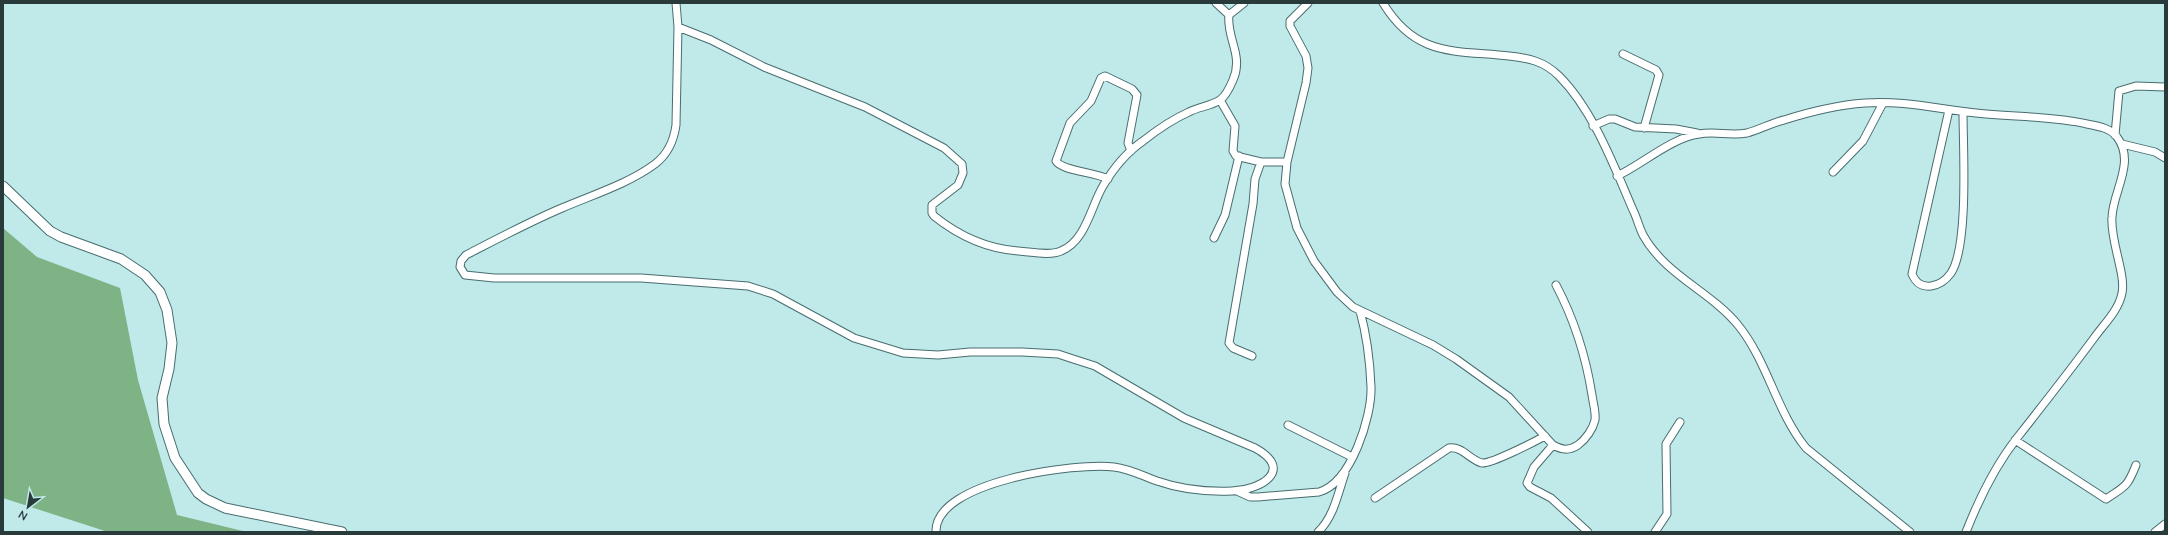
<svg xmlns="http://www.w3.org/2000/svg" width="2168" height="535" font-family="Mulish,sans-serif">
  <rect width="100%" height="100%" fill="#c0e9ea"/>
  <path fill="#7eb386" d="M3,228l34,29 83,31 18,92 39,135 70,17h-139l-105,-34z"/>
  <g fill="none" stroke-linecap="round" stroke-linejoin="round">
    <defs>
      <path id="minor" d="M676,3l2,24 -2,98c-2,15 -8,29 -21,39 -27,20 -63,31 -93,44 -33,14 -65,31 -96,47l-5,6 -1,6 5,8 29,3h147l107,8 25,8 81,44 49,15 35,2 32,-3h52l36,2 12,4 25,8 89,52 71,30c40,22 6,42 -23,43 -24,1 -52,-2 -75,-10 -14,-5 -27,-12 -43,-14 -36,-5 -180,14 -178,65
        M1216,3l13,12
        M1308,3l-18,18v5l16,30 2,12 -2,15 -19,79 -2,22 12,44 17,33 23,31 16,15 80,38 23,14 53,38 44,48c9,5 16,6 25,0 8,-6 15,-16 17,-25 1,-8 -2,-17 -3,-25 -6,-38 -18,-76 -36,-110
        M1383,3c33,54 70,47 126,53 19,2 35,5 50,20 34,34 55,90 74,134 4,8 6,17 10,25 22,40 67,56 95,90 30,37 38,86 68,123l104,84
        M678,27l33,13 53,27 101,40 79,41 18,16 1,9 -5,12 -26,20v8l2,3c25,20 53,33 85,35 13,1 31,5 42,0 25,-10 30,-45 42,-65 10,-17 24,-34 40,-45 14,-11 30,-22 46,-29 9,-5 22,-6 31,-12 6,-4 10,-13 13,-20 11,-25 -7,-42 -4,-65l15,-12
        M1623,54l33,16 3,5 -15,53
        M1220,100l15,26 -2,25 3,5 25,6h26
        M1949,110l-37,164c4,9 9,13 19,12 8,-1 15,-6 20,-13 18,-27 12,-126 12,-161
        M1593,126l16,-7h6l20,8 41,2 21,4
        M2115,135l4,-44 17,-5 29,1
        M2122,144l33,8 10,6
        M1833,172l30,-31 20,-38
        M1617,176c24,-11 56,-39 82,-42 16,-3 31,2 48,-1 12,-3 24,-10 37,-13 25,-8 54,-15 81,-17 37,-3 73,6 111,10 36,4 75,3 111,11 10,2 24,4 30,13 19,25 -4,54 -5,80 -2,24 14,57 10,76 -3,17 -18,31 -28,45 -25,34 -51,67 -77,100 -22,28 -38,61 -51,94
        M1108,179c-13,-7 -46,-8 -52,-18l14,-38 21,-22 10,-23 4,-2 27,13 5,6 -9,48 3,8
        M1214,238l11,-23 14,-59
        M1252,356l-19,-8 -4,-5 24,-139 2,-25 6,-17
        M1288,425l64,32
        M2015,440l91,59c19,-13 21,-11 30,-34
        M1553,445l-19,22 -7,16 3,4 21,11 37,34
        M1237,491l13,6h8l61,-5c32,-9 53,-75 52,-105 -1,-26 -4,-51 -11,-76
        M1375,498l74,-50c13,-2 21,12 33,15 9,1 52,-21 63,-27
        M1318,532c16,-15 20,-39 27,-59
        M1655,532l12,-18 -1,-70 14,-22
        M2155,532l10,-8"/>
      <path id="tertiary" d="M3,186l47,45 11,6 60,22 24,16 15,17 7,18 5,33 -3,26 -7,29 2,26 11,34 23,35 8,6 19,9 117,24"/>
    </defs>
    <use href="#minor" stroke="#486d6e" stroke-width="9"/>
    <use href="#tertiary" stroke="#486d6e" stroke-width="11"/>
    <use href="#minor" stroke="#fff" stroke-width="7"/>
    <use href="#tertiary" stroke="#fff" stroke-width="9"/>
  </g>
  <rect width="2168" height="535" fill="none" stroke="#293a3a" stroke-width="8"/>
  <g transform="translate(28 507) rotate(211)" stroke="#c0e9ea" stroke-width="3" paint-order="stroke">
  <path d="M0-3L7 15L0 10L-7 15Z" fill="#293a3a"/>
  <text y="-6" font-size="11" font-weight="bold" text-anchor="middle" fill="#293a3a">N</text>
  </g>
</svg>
